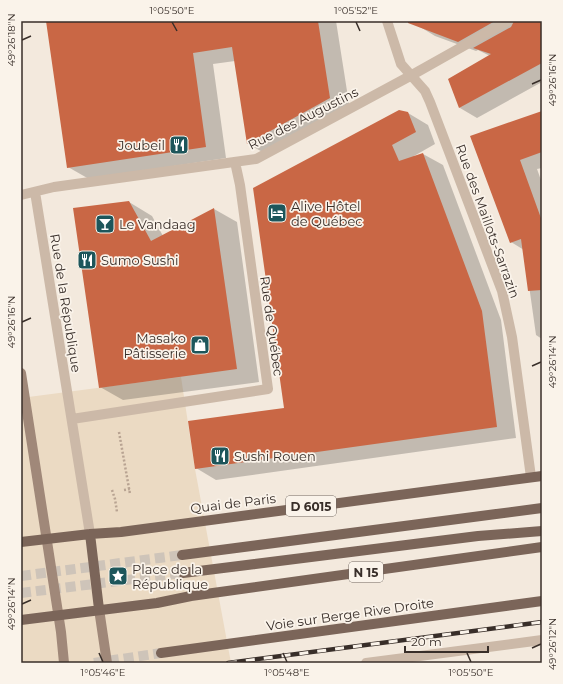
<svg xmlns="http://www.w3.org/2000/svg" width="563" height="684" font-family="Montserrat,sans-serif">
  <rect width="100%" height="100%" fill="#f3e9dd"/>
  <path fill="#ebdac3" d="M181,377l14,92 36,194h-210v-265z"/>
  <path fill="#0003" d="M47,21h289l14,89 -82,45 -20,-11 -13,-83 -22,3 13,94 -137,21 -21,-12z
    M415,21h127v61l-65,36 -17,-10 -11,-29 41,-23 -12,-6 -2,1 -41,-15 -18,-11z
    M542,112v56l-5,1 5,14v156l-6,-4 -12,-85 -13,-8 -40,-105z
    M408,113l20,12 7,19 -21,12v1l9,-3 20,11 58,155 15,118 -300,42 -20,-12 90,-59 -32,-221z
    M129,202l23,14 11,20 51,-27 23,13 22,160 -136,18 -23,-13z"/>
  <path fill="#c96745" d="M46,21h272l12,77 -83,46 -15,-97 -39,6 13,94 -139,21z
    M408,21h87l-37,21 -50,-19z
    M514,21h28v42l-83,45 -11,-29 43,-25 -18,-6 38,-21z
    M399,110l9,2 8,20 -24,13 7,16 24,-8 59,158 15,116 -302,42 -7,-48 96,-13 -31,-220z
    M542,111v41l-22,8 22,61v69l-14,1 -7,-52 -11,4 -40,-107z
    M129,201l22,40 63,-33 23,161 -138,19 -26,-180z"/>
  <g fill="none" stroke-linecap="round" stroke-linejoin="round">
    <path stroke="#cec4b9" stroke-width="10" stroke-dasharray="10 5" stroke-linecap="butt" d="M21,576l161,-21
      M21,593l162,-20
      M94,663l67,-10"/>
    <path stroke="#b8a392" stroke-width="2.5" stroke-dasharray="2 2" stroke-linecap="butt" d="M119,432l11,62
      M112,490l3,9 2,13
      M124,490l6,-1"/>
    <path stroke="#ccb9a8" stroke-width="10" d="M366,663l176,-23"/>
    <path stroke="#ccb9a8" stroke-width="10" d="M387,21l14,43 24,27 5,11 72,189 10,46 19,140
      M35,192l55,342
      M21,195l33,-8 202,-28 156,-84 96,-54
      M72,419l196,-30 -28,-204 -5,-23"/>
    <path stroke="#a08879" stroke-width="10" d="M21,373l40,259 3,31
      M99,609l8,54"/>
    <path stroke="#7b6559" stroke-width="10" d="M90,534l9,75
      M21,542l69,-8 31,-2 421,-56
      M182,555l360,-47
      M183,573l295,-37 64,-5
      M21,620l136,-17 34,-7 351,-49
      M161,653l381,-52"/>
    <defs>
      <path id="rail" d="M228,663l314,-41"/>
    </defs>
    <use href="#rail" stroke="#382e29" stroke-width="4.5"/>
    <use href="#rail" stroke="#faf3ea" stroke-width="3" stroke-dasharray="9" stroke-linecap="butt"/>
  </g>
  <path fill="none" stroke="#382e29" stroke-width="1.5" d="M172,22l5,9M356,22l4,9M22,40l9,-4M532,84l9,-4M22,322l9,-4M532,366l9,-4M22,604l9,-4M532,648l9,-4M99,653l4,9M283,653l4,9M467,653l4,9"/>
  <defs>
    <symbol id="restaurant-square" viewBox="-11 -11 22 22"><rect x="-9" y="-9" width="18" height="18" rx="4" fill="#1d565b" stroke="#faf3ea"/><path d="M-5-6h1v4h1v-4h1v4h1v-4h1v5L-1.5 .5V6h-2V.5L-5-1ZM5-6V6H3V1.5H1.5Q1.5-4 5-6Z" fill="#fff"/></symbol>
    <symbol id="hotel-square" viewBox="-11 -11 22 22"><rect x="-9" y="-9" width="18" height="18" rx="4" fill="#1d565b" stroke="#faf3ea"/><path d="M-6-4.5h1.5V1H6V5H4.5V3h-9V5H-6ZM-4 0a1.8 1.8 0 1 1 3.6 0ZM.5 0V-2.5h3Q6-2.5 6 0Z" fill="#fff"/></symbol>
    <symbol id="bar-square" viewBox="-11 -11 22 22"><rect x="-9" y="-9" width="18" height="18" rx="4" fill="#1d565b" stroke="#faf3ea"/><path d="M-6-5H6L.8 .8V4.5H3.5V6h-7V4.5H-.8V.8Z" fill="#fff"/></symbol>
    <symbol id="shop-square" viewBox="-11 -11 22 22"><rect x="-9" y="-9" width="18" height="18" rx="4" fill="#1d565b" stroke="#faf3ea"/><path d="M-5-2.5h2.3a2.7 3.5 0 0 1 5.4 0H5L5.5 6h-11ZM-1.5-2.5h3a1.5 2.3 0 0 0-3 0Z" fill="#fff"/></symbol>
    <symbol id="sight-square" viewBox="-11 -11 22 22"><rect x="-9" y="-9" width="18" height="18" rx="4" fill="#1d565b" stroke="#faf3ea"/><path d="M0-6L1.8-2.2L6-1.7L2.9 1.2L3.7 5.4L0 3.3L-3.7 5.4L-2.9 1.2L-6-1.7L-1.8-2.2Z" fill="#fff"/></symbol>
  </defs>
  <g fill-rule="evenodd">
    <use href="#restaurant-square" x="168" y="134" width="22" height="22"/>
    <use href="#hotel-square" x="266" y="202" width="22" height="22"/>
    <use href="#bar-square" x="94" y="213" width="22" height="22"/>
    <use href="#restaurant-square" x="76" y="249" width="22" height="22"/>
    <use href="#shop-square" x="189" y="334" width="22" height="22"/>
    <use href="#restaurant-square" x="209" y="445" width="22" height="22"/>
    <use href="#sight-square" x="107" y="565" width="22" height="22"/>
  </g>
  <g text-anchor="middle" dominant-baseline="central" stroke-width="3.5" stroke-linejoin="round" paint-order="stroke">
    <g fill="#faf3ea" stroke="#726963" stroke-width="1">
      <rect x="286" y="496" width="50" height="20" rx="3"/>
      <rect x="349" y="562" width="34" height="20" rx="3"/>
    </g>
    <g font-size="12" font-weight="bold" fill="#382e29">
      <text x="311" y="506">D 6015</text>
      <text x="366" y="572">N 15</text>
    </g>
    <g font-size="13" fill="#382e29" stroke="#faf3ea">
      <text transform="translate(303 118) rotate(-27)">Rue des Augustins</text>
      <text transform="translate(488 221) rotate(70)">Rue des Maillots-Sarrazin</text>
      <text transform="translate(66 303) rotate(81)">Rue de la République</text>
      <text transform="translate(272 326) rotate(82)">Rue de Québec</text>
      <text transform="translate(233 503) rotate(-7)">Quai de Paris</text>
      <text transform="translate(350 614) rotate(-8)">Voie sur Berge Rive Droite</text>
    </g>
    <g font-size="13" fill="#382e29" stroke="#faf3ea" text-anchor="start">
      <text x="165" y="145" text-anchor="end">Joubeil</text>
      <text x="291" y="206">Alive Hôtel<tspan x="291" dy="15">de Québec</tspan></text>
      <text x="119" y="224">Le Vandaag</text>
      <text x="101" y="260">Sumo Sushi</text>
      <text x="186" y="338" text-anchor="end">Masako<tspan x="186" dy="15">Pâtisserie</tspan></text>
      <text x="234" y="456">Sushi Rouen</text>
      <text x="132" y="569">Place de la<tspan x="132" dy="15">République</tspan></text>
    </g>
  </g>
  <rect width="563" height="684" fill="none" stroke="#faf3ea" stroke-width="44"/>
  <path d="M405 646v6h83v-6" fill="none" stroke="#382e29" stroke-width="2"/>
  <text x="411" y="646" font-size="12" fill="#382e29" stroke="#faf3ea" stroke-width="3" paint-order="stroke">20 m</text>
  <rect x="22" y="22" width="519" height="640" fill="none" stroke="#382e29" stroke-width="1.5"/>
  <g font-size="10" text-anchor="middle" fill="#382e29">
    <text x="172" y="14">1°05'50"E</text>
    <text x="356" y="14">1°05'52"E</text>
    <text transform="translate(11 40) rotate(-90)" y="4">49°26'18"N</text>
    <text transform="translate(552 80) rotate(-90)" y="4">49°26'16"N</text>
    <text transform="translate(11 322) rotate(-90)" y="4">49°26'16"N</text>
    <text transform="translate(552 362) rotate(-90)" y="4">49°26'14"N</text>
    <text transform="translate(11 604) rotate(-90)" y="4">49°26'14"N</text>
    <text transform="translate(552 644) rotate(-90)" y="4">49°26'12"N</text>
    <text x="103" y="676">1°05'46"E</text>
    <text x="287" y="676">1°05'48"E</text>
    <text x="471" y="676">1°05'50"E</text>
  </g>
</svg>
